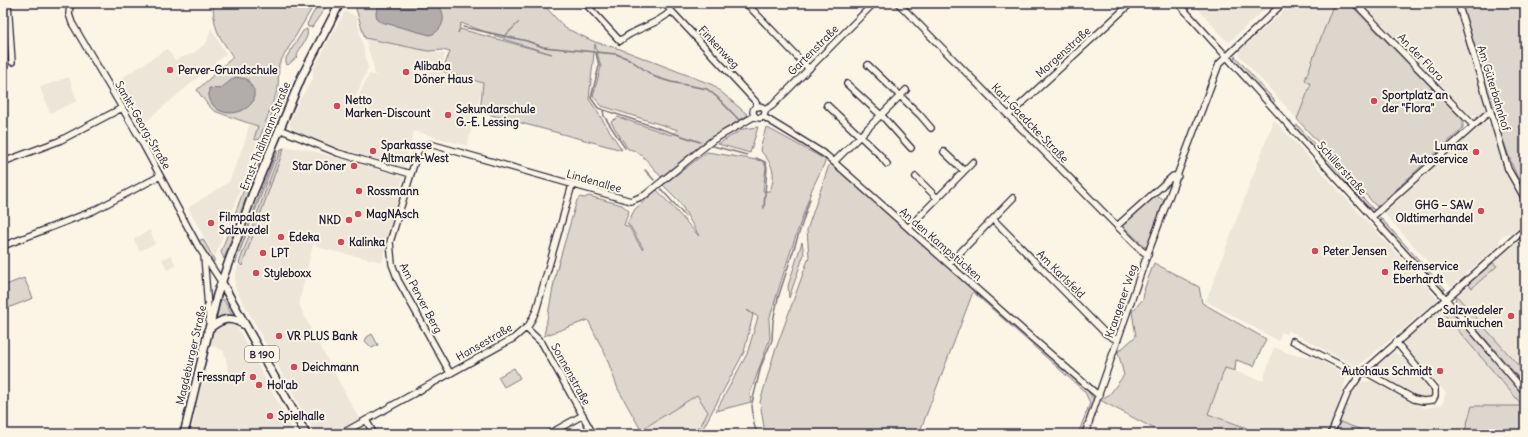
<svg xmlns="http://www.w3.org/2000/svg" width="1528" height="437" font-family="Delius,sans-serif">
  <rect width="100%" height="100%" fill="#fcf5e5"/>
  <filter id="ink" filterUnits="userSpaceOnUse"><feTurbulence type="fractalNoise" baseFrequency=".025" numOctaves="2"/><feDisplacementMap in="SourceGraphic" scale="8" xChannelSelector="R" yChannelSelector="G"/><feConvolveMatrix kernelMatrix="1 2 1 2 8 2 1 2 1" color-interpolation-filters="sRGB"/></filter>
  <g filter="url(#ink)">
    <path fill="#ece5d8" d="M1193,3h78l-42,39 -5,-4z
      M1293,3h41l-29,77 6,3 -14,36 -58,-64 1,-5z
      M1360,3h94l30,99v9l-6,5 -9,-2z
      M345,11l11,5 12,52 -13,30 2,1 12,-25 9,2 -4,-2v-6l-9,-30 80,16 -5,18 43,12 -16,62 -53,-15 -10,36 -72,-21 -33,-13 -9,-6v-5l9,-21 14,-22v-9z
      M211,28l15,26 -82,69 -25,-43 48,-31 8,11 19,-7 13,-11z
      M69,77l8,24 -27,12 -10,-26z
      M1274,120l164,179 -1,2 -80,66 -69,-37 -2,4 -5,-2 -2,9 -73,-40z
      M1486,122l3,2 3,7 10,32 23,46v13l-13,12h-7l-5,5v5l-49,43 -67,-74 95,-87z
      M249,125h15l-49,132 -27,-49 41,-26 16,-41z
      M284,147l21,2 98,28 -21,85 -58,-13 -11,-5 -14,59 4,11 56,105 -28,15h-16l-80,-147v-12l32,-92 14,-34z
      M150,230l5,14 -16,7 -5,-12z
      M1525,234v139l-69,-78z
      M171,255l5,11 -9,4 -5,-11z
      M1440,309l84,98 -51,-1 -9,28h-91l-33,-12 15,-34 5,-6 13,-1 51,27 18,-3 4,-12 -40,-44 -2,-6 1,-5z
      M232,321l4,4 59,109h-104l11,-52 16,-2 11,-5 -5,-24 -14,-6 2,-14 6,-6z
      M1274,347l16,7 25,3 30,18 1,5 -18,54h-83l2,-6 -39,-13 17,-47 38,13z
      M1393,352l8,4 32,35 -1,5 -4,3 -11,-2 -37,-20 1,-3 -5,-7z
      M697,395l11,17 -12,22h-53l-2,-4z"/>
    <path fill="#dcd6cc" stroke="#7f7c84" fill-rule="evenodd" d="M213,3h102l-36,61 -1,24 -19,52 -5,-1 4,-13c-4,-1 -43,-14 -45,-16 -6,-5 -11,-13 -16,-20l36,-33c-15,-23 -19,-26 -20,-54z
      M319,3l8,2 -15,22h-4l-1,-3z
      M358,3h173l3,3v-3h8l23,25 30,14 25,7 93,36 35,30 -41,25 -46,37c-8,-9 -20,-27 -33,-28l-17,-27 7,-5 53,18 7,-5 -76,-24 -9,-10 8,-29 -6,-23 -6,55 33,51 -142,-38 3,-29 -41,-12 8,-19 -7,-2 -15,1 -63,-13 -9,-29zM519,22l-16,17 49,15 -92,-25 -2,4 3,-10 41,15z
      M1334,3h15l114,117v8l-86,79 -80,-88 14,-35 -6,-4z
      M1461,3h64v191l-12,-27 -20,-54z
      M307,29c3,10 -9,18 -10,28l-9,8 -2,-1v-6l17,-27z
      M1235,56l40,45 -2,2 -39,-43z
      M279,93l3,1 1,7 -16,40 -5,-1z
      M1297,125l77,85 -6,-3 -73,-80z
      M758,127l-8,26 -32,-9 25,-15z
      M766,127l60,33 -14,29 -23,67 -20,64 1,18 -20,56 1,8 -35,9 31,-57 11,-37 -11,-7 6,5 -9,37 -44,82h-4l12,-22 -11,-17 -56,35 -23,-41 -12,-33 -18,-36 -44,16 12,-64 21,-72 3,-3 4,1 5,-2 33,9 7,6 -5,14 5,2 13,22 1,-1 -13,-22 -3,-2 8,-15 22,-19 42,46 -20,-35 -16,-16 44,-33 56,9 3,6 -3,24h7c7,-19 2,-27 -10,-41z
      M261,143l4,2 -41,114 -3,-7z
      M284,148l-42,118 -3,-3 42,-114z
      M277,150l1,1 -43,113 26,-74z
      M832,164l254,225 7,9 1,5 -11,31h-5l12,-31 -5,-11 -112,-100 -54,142h-154l-5,-32 14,-48 35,-97 -2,-27 22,-65z
      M1156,196l10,5 -17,45 -4,1 -23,-22z
      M1380,217l66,73 -5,-1 -60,-66z
      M203,239l11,20v3l-5,-4 -11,-17z
      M802,242l2,12 -15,44 -1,-12z
      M1154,263l45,24 3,16 64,36 -12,27 -18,-6 -1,11 -10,-3 -17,46 39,14 -2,6h-81l-64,-34 10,-6 14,-19 -6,-23 18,-16 -4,-24 11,-13 2,-12z
      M1493,263l4,3 -25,22 -4,-4z
      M24,278l9,20 -30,12v-24z
      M1456,295l69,78v12l-70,-81z
      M221,299l3,1 9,17 -9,-1 -8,3z
      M1450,310l75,86v38h-61l8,-28h51l-79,-92z
      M372,334l6,11 -6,3 -7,-7 2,-4z
      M514,368l6,10 -16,9 -6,-10z
      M1340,422l33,12h-38z"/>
    <path fill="#b2adab" stroke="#78757e" d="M378,3h59c10,11 8,27 -7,32l-49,-13 -4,-2 -1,-7z
      M235,77l12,2 7,11v10c-13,21 -49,16 -45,-12l11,1z"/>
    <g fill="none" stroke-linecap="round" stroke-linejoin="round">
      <path stroke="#78757e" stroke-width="1.5" d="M463,27l64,14 16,6 73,7 13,5 26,18 16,5 36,7 10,8 22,23
        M596,53l3,13 -8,32 7,10 102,34
        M603,110l1,6 21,32
        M713,146l34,9
        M756,158l9,4 2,5 -3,41
        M645,170l9,10
        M661,189l24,27
        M752,403l9,-37 11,-26 1,-19 5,-23 32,-99
        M752,405l2,19 3,10"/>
      <defs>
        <path id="minor" d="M8,3l4,59
          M70,3l-1,11 3,9 65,110 61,113 24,37
          M585,3l35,38c16,-14 36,-15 51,-30
          M664,3l91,98 3,6
          M746,3l63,66
          M898,3l219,223 24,24 7,5
          M1178,3l267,295 80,94
          M1355,3l118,122
          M1458,3l50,166 17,30
          M868,65l52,50 11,13
          M847,84l37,34 27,30
          M827,105l52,49 8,10
          M753 112a6 6 0 1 1 12 0a6 6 0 1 1-12 0Z
          M765,110l7,-4 102,-103
          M1009,115l122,-112
          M764,117l62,38 198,176 75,65
          M279,129l59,24 73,21
          M944,152l20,19
          M3,162l56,-21 63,-33
          M834,162l72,-72
          M916,177l21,21
          M1372,217l118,-106
          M993,219l112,114 12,7
          M1117,226l56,-50h5
          M908,228l65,-66
          M3,246l90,-35 67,-35
          M204,256l5,65
          M949,264l64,-66
          M526,328l16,15 51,91
          M1293,341l67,34
          M1364,371l50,28 9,2 10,-1 2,-4v-7l-39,-47
          M450,373l-52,-93 -6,-16 -2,-22 28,-91 5,-5 7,-2 201,57 14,-6 68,-55 42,-24
          M366,420l8,14
          M341,434l173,-96 15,-13 7,-14 36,-126
          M549,434l34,-19
          M1085,434l60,-173 74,-197 64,-61
          M1331,434l17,-42 12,-17 165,-146"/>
        <path id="major" d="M222,283l84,151
          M208,330c13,-12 23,-15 38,-4
          M184,434l33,-139 36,-102 49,-117 38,-73"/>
      </defs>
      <use href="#minor" stroke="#22223b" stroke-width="8"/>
      <use href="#major" stroke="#22223b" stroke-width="10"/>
      <use href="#minor" stroke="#fcf5e5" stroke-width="5.5"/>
      <use href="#major" stroke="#fcf5e5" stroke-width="7"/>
    </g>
  </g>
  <g fill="#d1495b" stroke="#fcf5e5" stroke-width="1.5">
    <circle cx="170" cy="70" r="4"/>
    <circle cx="406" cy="72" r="4"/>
    <circle cx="1374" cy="101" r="4"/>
    <circle cx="337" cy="106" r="4"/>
    <circle cx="448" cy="115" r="4"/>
    <circle cx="373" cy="151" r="4"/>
    <circle cx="1476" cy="152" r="4"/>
    <circle cx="354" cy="166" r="4"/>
    <circle cx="359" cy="191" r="4"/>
    <circle cx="1481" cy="211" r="4"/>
    <circle cx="358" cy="214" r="4"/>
    <circle cx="349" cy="220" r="4"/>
    <circle cx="211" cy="223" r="4"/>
    <circle cx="281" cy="237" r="4"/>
    <circle cx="341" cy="242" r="4"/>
    <circle cx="1315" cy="251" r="4"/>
    <circle cx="263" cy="253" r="4"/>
    <circle cx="1385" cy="272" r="4"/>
    <circle cx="256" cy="273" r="4"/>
    <circle cx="1511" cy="316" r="4"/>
    <circle cx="279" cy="336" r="4"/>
    <circle cx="294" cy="367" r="4"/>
    <circle cx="1440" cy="371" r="4"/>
    <circle cx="253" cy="377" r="4"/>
    <circle cx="259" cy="385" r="4"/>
    <circle cx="270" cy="416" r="4"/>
  </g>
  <g text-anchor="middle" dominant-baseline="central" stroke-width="4" stroke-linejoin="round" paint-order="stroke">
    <rect fill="#fcf5e5" stroke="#63616e" stroke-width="1" x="245" y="346" width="34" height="16" rx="3"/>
    <g font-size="10" font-weight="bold" fill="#22223b">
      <text x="262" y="354">B 190</text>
    </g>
    <g font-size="11" fill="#22223b" stroke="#fcf5e5">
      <text transform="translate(719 47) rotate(47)">Finkenweg</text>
      <text transform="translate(813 50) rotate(-45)">Gartenstraße</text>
      <text transform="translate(1063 52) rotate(-42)">Morgenstraße</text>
      <text transform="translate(1421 57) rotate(46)">An der Flora</text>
      <text transform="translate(1494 88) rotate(73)">Am Güterbahnhof</text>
      <text transform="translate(1030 123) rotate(46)">Karl-Gaedcke-Straße</text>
      <text transform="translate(143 125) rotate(60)">Sankt-Georg-Straße</text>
      <text transform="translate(265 136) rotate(-68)">Ernst-Thälmann-Straße</text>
      <text transform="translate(1342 168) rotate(48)">Schillerstraße</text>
      <text transform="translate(594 181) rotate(16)">Lindenallee</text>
      <text transform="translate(941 244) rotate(41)">An den Kampstücken</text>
      <text transform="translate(1061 274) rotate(45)">Am Karlsfeld</text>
      <text transform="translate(421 298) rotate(62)">Am Perver Berg</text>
      <text transform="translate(1121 301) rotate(-71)">Krangener Weg</text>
      <text transform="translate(484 342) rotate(-30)">Hansestraße</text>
      <text transform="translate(191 355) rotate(-77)">Magdeburger Straße</text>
      <text transform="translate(571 374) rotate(61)">Sonnenstraße</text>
    </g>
    <g font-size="11" font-weight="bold" fill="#22223b" stroke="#fcf5e5" text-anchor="start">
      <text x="414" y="66">Alibaba<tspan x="414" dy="13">Döner Haus</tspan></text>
      <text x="178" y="70">Perver-Grundschule</text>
      <text x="1382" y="95">Sportplatz an<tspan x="1382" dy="13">der "Flora"</tspan></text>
      <text x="345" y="100">Netto<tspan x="345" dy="13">Marken-Discount</tspan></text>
      <text x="456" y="109">Sekundarschule<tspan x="456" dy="13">G.-E. Lessing</tspan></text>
      <text x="381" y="145">Sparkasse<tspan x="381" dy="13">Altmark-West</tspan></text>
      <text x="1468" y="146" text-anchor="end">Lumax<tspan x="1468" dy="13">Autoservice</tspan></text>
      <text x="346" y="166" text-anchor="end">Star Döner</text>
      <text x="367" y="191">Rossmann</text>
      <text x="1473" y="205" text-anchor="end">GHG – SAW<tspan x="1473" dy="13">Oldtimerhandel</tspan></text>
      <text x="366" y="214">MagNAsch</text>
      <text x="219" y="217">Filmpalast<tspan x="219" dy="13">Salzwedel</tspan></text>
      <text x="341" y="220" text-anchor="end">NKD</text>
      <text x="289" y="237">Edeka</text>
      <text x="349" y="242">Kalinka</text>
      <text x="1323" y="251">Peter Jensen</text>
      <text x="271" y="253">LPT</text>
      <text x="1393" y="266">Reifenservice<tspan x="1393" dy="13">Eberhardt</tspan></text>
      <text x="264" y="273">Styleboxx</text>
      <text x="1503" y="310" text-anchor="end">Salzwedeler<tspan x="1503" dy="13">Baumkuchen</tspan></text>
      <text x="287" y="336">VR PLUS Bank</text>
      <text x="302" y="367">Deichmann</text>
      <text x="1432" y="371" text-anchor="end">Autohaus Schmidt</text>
      <text x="245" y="377" text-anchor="end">Fressnapf</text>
      <text x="267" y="385">Hol'ab</text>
      <text x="278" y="416">Spielhalle</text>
    </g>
  </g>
  <rect width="1528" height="437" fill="none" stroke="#fcf5e5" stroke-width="16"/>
  <rect x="8" y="8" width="1512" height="421" fill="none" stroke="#22223b" stroke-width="1.5" filter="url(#ink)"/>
</svg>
